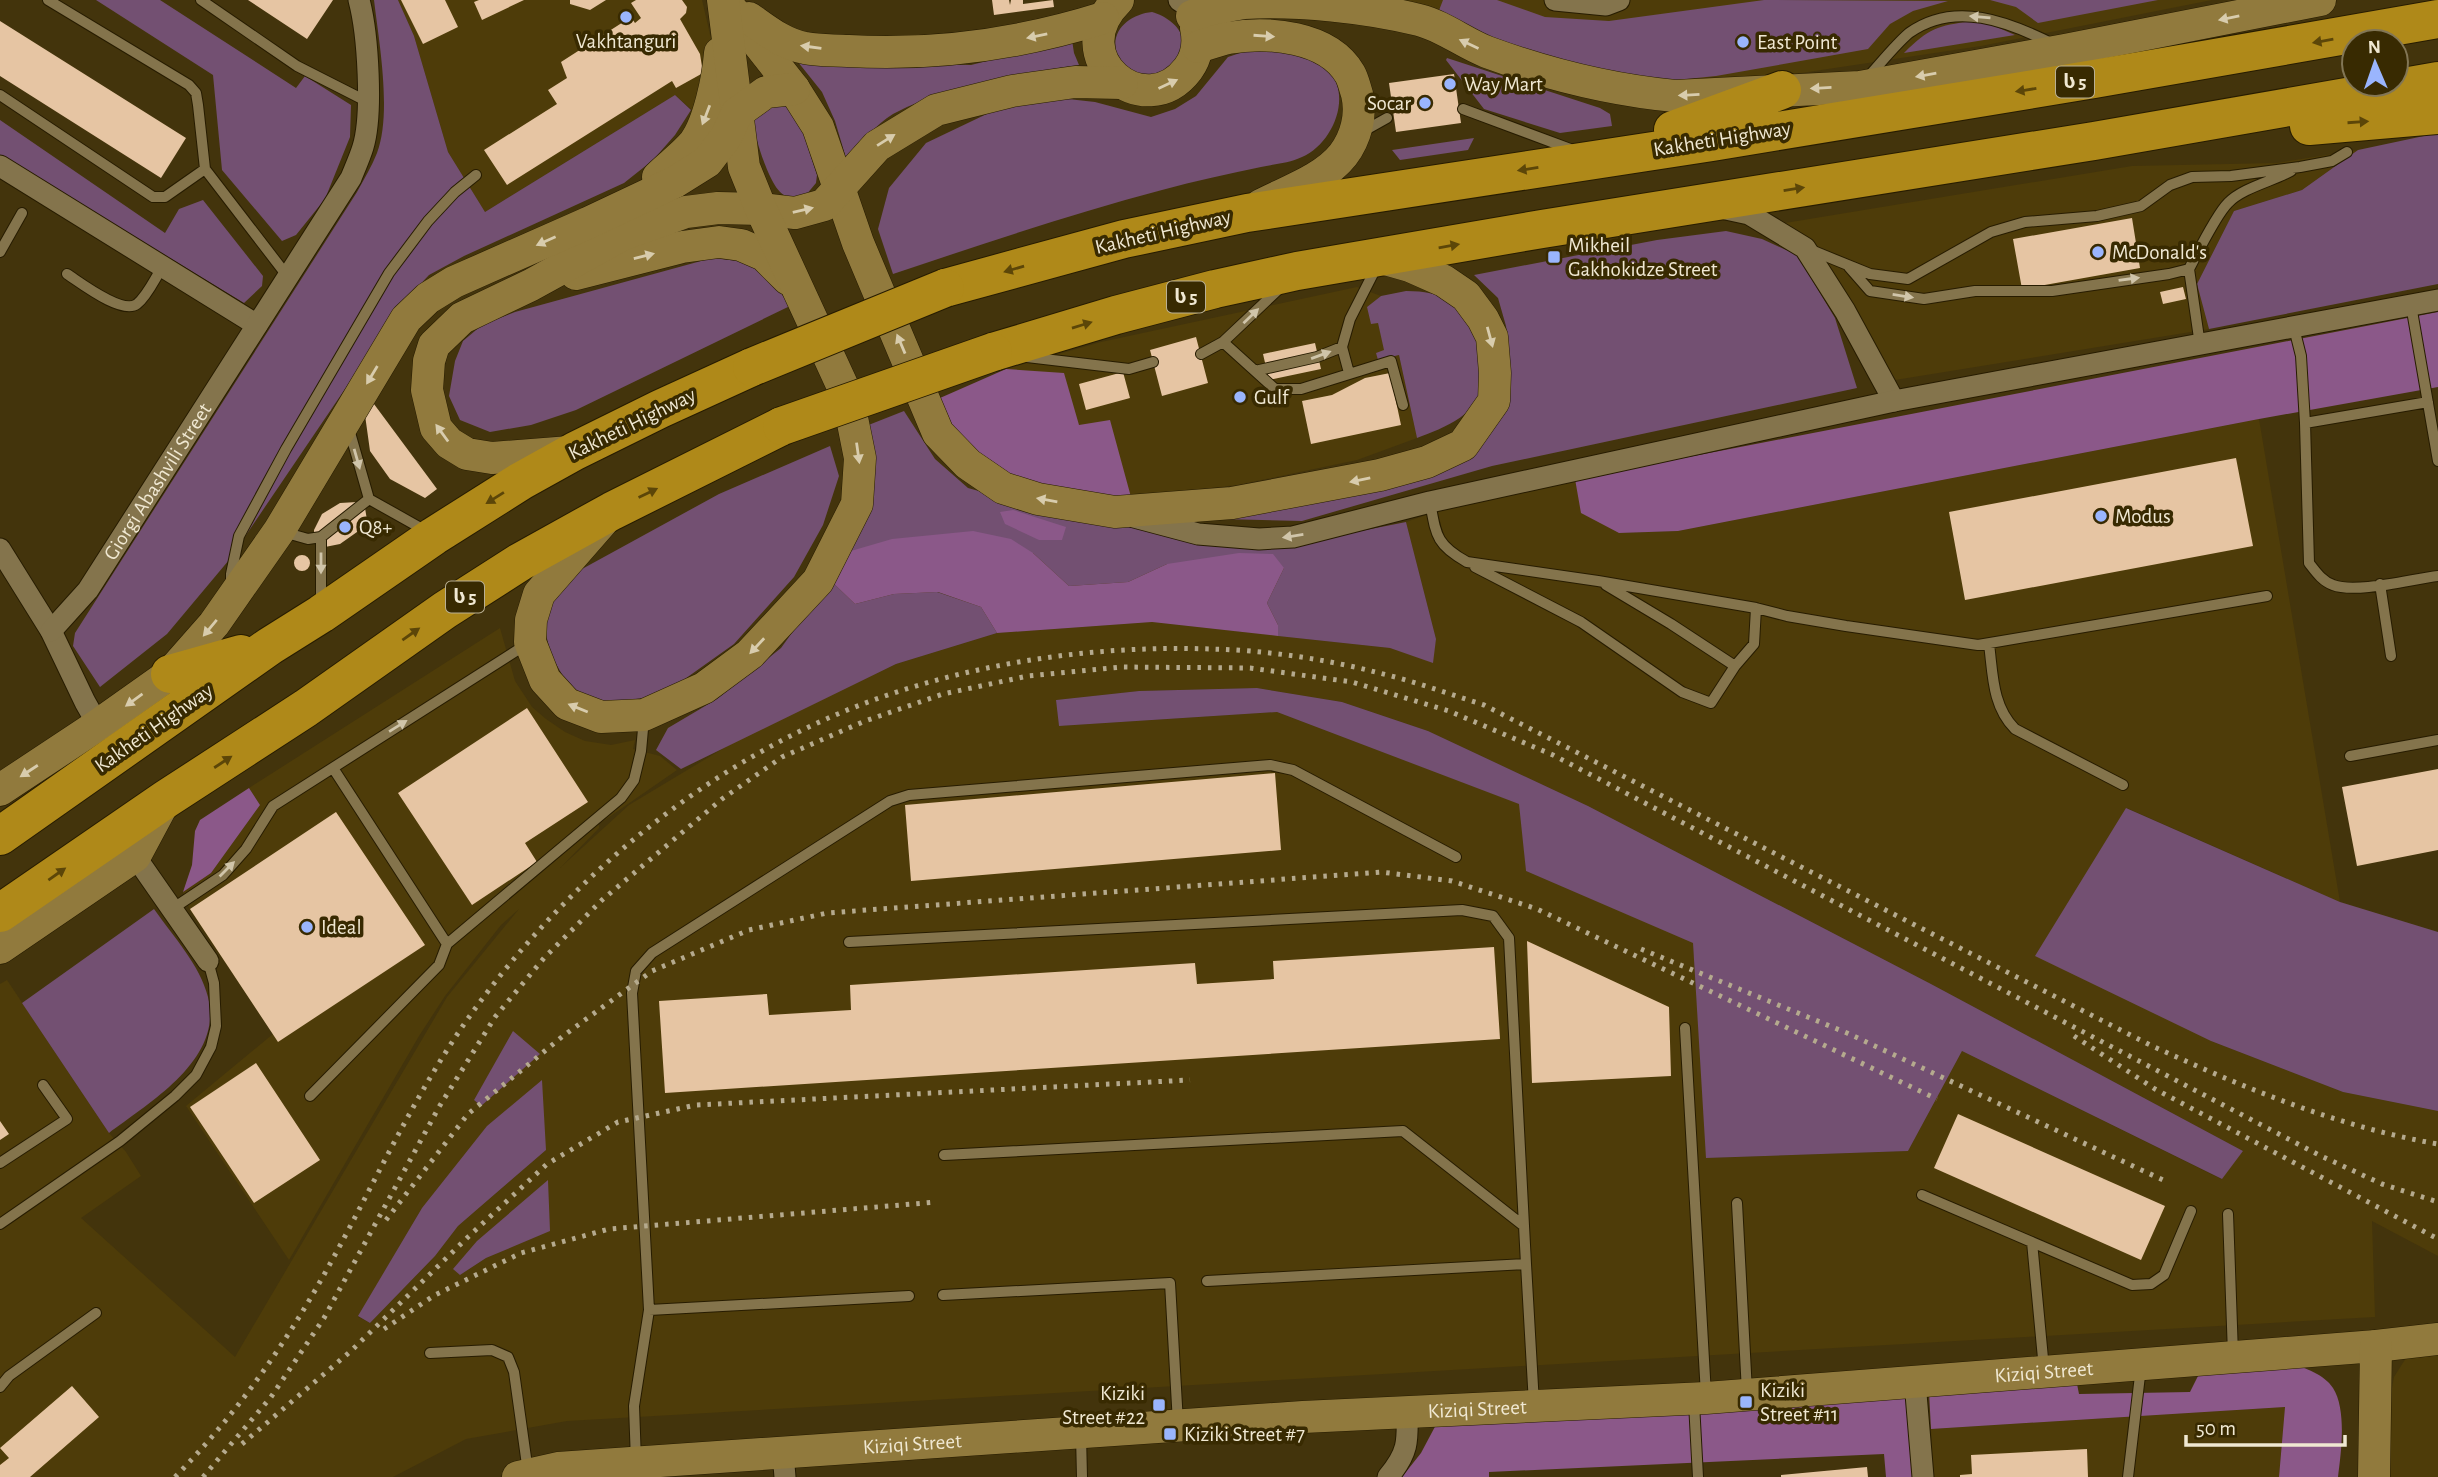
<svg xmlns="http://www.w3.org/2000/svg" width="2438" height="1477" font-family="'Alegreya Sans','Noto Sans Georgian',sans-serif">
  <rect width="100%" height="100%" fill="#43340c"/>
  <path fill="#4e3c09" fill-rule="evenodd" d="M398,0h304l9,39 -1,32 -13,43 -22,-19 -190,117 -37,-60 -34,-116z
    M1368,0h844l-231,46 -266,40 -83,-1z
    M2358,150l-56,40 -68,21 -37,73 12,45 -314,51 -81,-138 -35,-18 353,-58 145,-3z
    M1357,287l24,9 -14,11 11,16 7,28 -8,2 1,6 21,-4 18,83 -60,22 -120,25 -106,12 -52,-72 -73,-56 95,-27z
    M2259,419l81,483 -213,-94 84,233 132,51 95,19v145l-66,-35 3,96 -1808,104 -101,18 -73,38h-393v-493l7,-4 102,153 17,19 15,24 -60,42 154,139 212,-360 72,-88 -18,16 -56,71 -26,40 -130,224 -103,-154 87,-72 -83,-124 -7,-18 28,-19 49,-68 -11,-17 251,-160 15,53 17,26 14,12 19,13 20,9 26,4 24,-5 -2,9 27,7 17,14 -78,54v4l-39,40 69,-63 110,-66 157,-75 101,-31 155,-11 238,26 42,14 4,-23 -30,-117 56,-19 113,-24 7,34 37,20 59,-2zM1257,688l85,14 86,29 160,75 343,178 312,167 -22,28 -259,-128 -54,100 -201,7 -14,-216 -167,-71 -6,-67 -243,-92 -218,14 -3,-26 83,-9zM514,1031l-33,75 -7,-6zM546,1150l-88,76 -23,30 -65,67 -12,-6 64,-109zM548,1181l1,50 -63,27 -26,17z
    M2438,1346v131h-51l3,-78 4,-22 12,-19z
    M2285,1407l-6,70h-346l-2,-48z"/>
  <path fill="#735072" d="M96,0h64l136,88 9,-12 46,29 -1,32 -25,62 -29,36 -14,6 -60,-71 -9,-95z
    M374,0h24l16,36 34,116 37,60 190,-117 16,15 -16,25 -22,25 -29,23 -160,73 -35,19 -36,38 -46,73 -118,174 -62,74 -67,53 -27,-41 2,-13 282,-441c7,-13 15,-26 20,-39 15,-40 2,-111 -3,-153z
    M1443,0h54l48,17 64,4 155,-21 184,1 -35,10 -23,13 -22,25 -152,27 -39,4 -51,-2 -92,-25 -60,-21 -36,-19z
    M1990,0h168l-120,23 -22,-16z
    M1152,12c16,4 40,22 28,42 -4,8 -12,15 -18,22l-32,-3c-4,-6 -10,-13 -13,-19 -8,-24 14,-40 35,-42z
    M1972,21l18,3 25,11 -111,18c25,-25 33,-27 68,-32z
    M1072,40l2,13 5,12c-60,9 -132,20 -186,49 -17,10 -33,30 -47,44l-11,-37 -13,-29 -24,-30 173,3z
    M1258,47c29,4 64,4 78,35 11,27 -8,64 -34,75 -12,6 -28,7 -41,10 -33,7 -66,14 -99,23 -91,24 -179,54 -269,84l-15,-45 11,-41 37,-45 67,-32 57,-14 45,5 56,15 24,-8 21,-13 32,-39z
    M1447,58l153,50 10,6 2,12 -52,7 -76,-24 -38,-49z
    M765,105h23l10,12 19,58 -1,8 -10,12c-8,2 -15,4 -22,0 -14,-7 -28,-55 -31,-71l2,-7z
    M0,120l165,113 14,-24 24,-9 60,76 -1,10 -18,17 -244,-148z
    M2438,133v151l-229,45 -12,-45 37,-73 68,-21 56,-40z
    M1474,138l-6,12 -68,10 -8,-10z
    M1726,231l36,8 35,16 38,63 22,70 -365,78 -190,55 -82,-2 243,-63 46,-107 -3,-23 -8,-28 -24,-23 183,-35z
    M712,258l35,4 29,24 14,20 -214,104 -45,15 -41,7 -30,-12 -11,-24 6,-35 8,-20 19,-16 33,-13z
    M1406,291c39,0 45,12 72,37 2,16 5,34 5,50 1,35 -39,50 -66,60l-18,-83 -21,5 -2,-7 8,-3 -6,-27 -7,1 -4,-17 14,-11z
    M904,411l31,48 33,29 75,21 81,15 94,22 72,-1 116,-23 30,117 -3,24 -43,-15 -112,-12v-11l-11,-22 17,-35 -117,-4 -39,18 -59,4 -36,-33h-189l22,-127z
    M830,446l9,30 -16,49 -29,52 -60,67 -52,37 -39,17 -42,6 -33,-19 -17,-30 -9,-37 9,-32 168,-92z
    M830,580l25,24 39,-10 43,-2 44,15 16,26 -101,31 -215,105 -25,-19 12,-22 49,-29 64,-51z
    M1257,688l85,14 86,29 160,75 343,178 312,167 -21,28 -260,-128 -54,100 -202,7 -13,-215 -167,-72 -7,-67 -242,-92 -218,14 -3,-26 83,-9z
    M2126,808l214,94 98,30v179l-95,-19 -132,-51 -176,-85z
    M154,909c19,27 46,56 54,88 16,62 -58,105 -99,136l-87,-130z
    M513,1031l27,23 -59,52 -7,-6z
    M542,1080l4,70 -88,76 -23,30 -65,67 -12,-7 64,-108 65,-82z
    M548,1180l2,51 -64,27 -26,17 -7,-6 24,-28z"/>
  <path fill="#8b5889" d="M2438,312v75l-179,32 -581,112 -59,2 -38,-20 -6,-34z
    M1006,369l58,4 15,52 31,-5 21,77 -24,2 -100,-18 -52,-50 -15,-33z
    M1013,510l53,17 -4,13h-23l-34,-16 -5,-12z
    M973,531l38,8 22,14 36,33 59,-4 39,-18 72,-11 34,1 11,14 -17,35 11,22v11l-126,-14 -155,11 -16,-26 -43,-15 -44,2 -39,10 -25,-24 14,-27 48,-14z
    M249,788l11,17 -49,68 -28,19 9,-27 3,-34 5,-11z
    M2290,1363c15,5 34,11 43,25 14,22 8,65 5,89h-59l6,-70 -354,22 -2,-37 147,-13 3,15 111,-2 11,-22z
    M1907,1394l6,83h-27l-2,-23 -395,18v5h-87l19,-24 17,-32z"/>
  <path fill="#e6c5a3" d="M248,0h85l-26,39z
    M401,0h44l13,27 -35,17z
    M479,0h45l-42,20 -8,-18z
    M570,0h36l-16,10 -20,-6z
    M636,0h46l5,7 -1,6 -6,6 20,35 3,19 -27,15 -4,-7 -165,104 -23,-35 73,-46 -9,-14 19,-12 -6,-16 70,-45 4,6 6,-5 -10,-15z
    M992,0h17l1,5 1,-5h12v4l30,-4 1,7 -60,8z
    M0,21l186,117 -25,40 -161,-102z
    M1454,74l7,49 -65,9 -7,-49z
    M2132,218l8,50 -118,21 -9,-50z
    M2183,287l3,12 -23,5 -3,-12z
    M1196,337l12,46 -46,13 -12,-46z
    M1315,343l6,26 -52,11 -6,-26z
    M1123,372l7,26 -44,12 -7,-26z
    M1390,373l11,52 -90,19 -9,-43 30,-6 33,-17z
    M371,400l66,89 -12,9 -35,-19 -20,-28 -5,-36z
    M2236,458l17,88 -288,54 -16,-88z
    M357,502l8,6 2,12 -10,12 -17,12 -15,3 -11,-6v-11l8,-16 18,-11z
    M294 563a8 8 0 1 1 16 0a8 8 0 1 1-16 0Z
    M527,708l61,94 -63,41 12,19 -65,43 -74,-112z
    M2438,769v81l-81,16 -15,-79z
    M1275,773l6,77 -370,31 -6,-76z
    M336,812l89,133 -147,97 -88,-133z
    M1527,941l142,66 2,69 -139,7z
    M1494,947l6,92 -835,54 -6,-92 108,-7 2,21 82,-5 -1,-25 345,-22 2,21 77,-5 -1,-18z
    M256,1063l64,97 -66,43 -64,-96z
    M1958,1114l207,92 -24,54 -207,-92z
    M0,1121l9,13 -9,6z
    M72,1386l27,31 -69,60h-30v-12l9,-7 -9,-10z
    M2087,1449l1,28h-128v-2l12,-1 -1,-19z
    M1867,1467l1,10h-87v-2z"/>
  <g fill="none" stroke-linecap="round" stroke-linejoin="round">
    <defs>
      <path id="lane" d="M48,0l141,85 7,8 2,12 7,64 83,108
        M201,0l96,66 71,36
        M1868,77c13,-14 26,-31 41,-44 46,-33 100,-11 144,11
        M0,95l153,102h12l40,-28
        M1463,109l110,41
        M1362,132l25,-14
        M1811,250l59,24 38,5 83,-47 34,-10 72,-6 44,-10 29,-21 22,-8 39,-1 69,-9 32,-6 15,-9
        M0,252l22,-39
        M1849,267l21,24 54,8 51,-8h77l117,-17 20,-5c9,-17 27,-54 39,-66 14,-15 45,-22 63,-32
        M2189,269l11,76
        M67,274c14,9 55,41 70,30 11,-9 18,-26 26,-38
        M2411,305l27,156
        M2294,328l7,28 4,67
        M1223,342l52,47h26l90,-28 12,44
        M1342,347l7,26
        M1201,354l22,-12 58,-55
        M1027,357l102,12 24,-7
        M1255,371l62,-14 25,-10 8,-28 27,-53
        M2428,402l-123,21 4,140c7,9 13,18 24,22 23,9 79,-6 105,-9
        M349,429l20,70
        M1430,502c6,33 6,43 37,60l131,19 158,27 31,8 59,10 132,19 289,-49
        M283,532l25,7 13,-2
        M1475,567l106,55 101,70 29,11 24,-37
        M2380,584l11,72
        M231,585v-11l8,-38 47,-87 103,-176 39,-52 27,-29 21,-17
        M1606,585l65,39 64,42 19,-22 2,-36
        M321,604v-67l48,-38 57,32
        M1989,644c4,30 3,62 26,85l108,56
        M2350,756l88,-16
        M172,909l51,-34 23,-26 27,-43 254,-162
        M849,942l613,-32 31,6 16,22 17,326 -319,17
        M447,944l174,-146 13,-18 7,-29 3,-33
        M1685,1028l21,367
        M310,1096l129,-131 8,-21 -114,-176
        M944,1155l459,-24 121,95
        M0,1163l67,-44 -24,-34
        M1922,1195l210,90 19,-1 13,-9 27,-64
        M1737,1203l10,189
        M2228,1214l5,140
        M0,1224l120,-83 55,-45 21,-21 15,-28 5,-21 -2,-43 -6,-22
        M2032,1242l12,127
        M1526,1264l8,140
        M943,1295l227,-12 8,140
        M909,1296l-260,14 -17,-317 4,-22 16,-18 238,-152 19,-6 361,-30 23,5 163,87
        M430,1353l62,-3 16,7 6,15 14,100
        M0,1387l9,-11 87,-63
        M1694,1403l4,74
        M1081,1435l1,42
        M636,1461l-2,-55 15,-96
        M2128,1477l13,-110"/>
      <g id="street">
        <path d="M1179,0l1,1"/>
        <path d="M1555,0l51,5 13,-5"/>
        <path d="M0,166l257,159"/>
        <path d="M1726,209l23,5 56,34 40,63 49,90"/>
        <path d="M1134,517l64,17 61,5 34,-2 137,-35 464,-101 544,-101"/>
        <path d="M0,549l51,82 34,71 13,23"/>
        <path id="s1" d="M51,631l37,-41 263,-412c4,-10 9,-21 12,-31 10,-33 5,-113 -4,-147"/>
        <path d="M135,856l73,105"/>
        <path d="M1915,1382l8,95"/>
        <path d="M783,1453l2,24"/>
        <path d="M1388,1477c20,-24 20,-35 19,-65"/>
      </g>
      <g id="secondary">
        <path d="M724,0l70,89 24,38 40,116 80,190 30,31 35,24 35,11 77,13 117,-9 148,-28 47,-13 36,-17 31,-44 1,-28 -3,-36 -9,-18 -17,-23 -22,-15 -34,-15 -28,-8"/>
        <path d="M1118,0c-58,57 27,126 70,69 9,-12 11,-27 8,-41"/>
        <path d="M1192,16c17,-5 35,-11 52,-13 53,-3 123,4 175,17 24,6 45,23 68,32 60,22 125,38 188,44l185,-9 205,-37 255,-50"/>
        <path d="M749,18c17,12 34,26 56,30 14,3 29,2 43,3 87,5 172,-7 255,-33"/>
        <path d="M1198,47c10,-3 20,-7 30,-9 40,-7 100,-2 122,36 3,5 5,14 7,20 5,21 -1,44 -14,61 -19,24 -55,36 -82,50"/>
        <path d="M658,177c11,-11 26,-22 36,-34 15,-20 24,-65 26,-90"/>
        <path d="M576,274l106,-27 37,-5 22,3 23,10 24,24"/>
        <path d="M570,452l-78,6 -25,-4 -18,-11 -13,-15 -9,-38 2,-29 5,-16 28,-27 69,-33 91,-50 64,-23 32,-4 43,1 34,4 29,-8 53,-59 59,-36 76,-19 63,-9 47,1"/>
        <path d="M602,522l-63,72 -8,26 -1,22 15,38 22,24 34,13 43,-2 60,-27 46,-34 68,-73 39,-77 3,-46 -12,-60 -87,-189 -17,-42 -21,-167"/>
        <path d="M0,790l98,-65 72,-51 44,-50 65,-93 127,-212 22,-21 26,-16 134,-59 87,-41 32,-20 19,-25 11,-24 29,-21 28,-3"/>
        <path d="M0,948l135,-92 30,-56"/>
        <path id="s2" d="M518,1477l40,-9 745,-51 403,-19 670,-52 62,-7"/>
        <path d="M2374,1477l2,-131"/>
      </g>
      <path id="highway" d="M2309,126l129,-11
        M1673,130l109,-40
        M945,288l179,-49 123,-26 465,-71 382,-63 344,-60
        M993,352l123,-37 99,-26 82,-18 245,-42 552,-88 344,-60
        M170,674l71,-20
        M0,836l270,-190 51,-32 113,-78 87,-55 54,-30 85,-42 92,-42
        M0,913l166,-114 140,-91 139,-98 75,-48 92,-51 170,-85"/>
    </defs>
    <use href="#lane" stroke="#271c00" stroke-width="12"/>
    <use href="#street" stroke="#271c00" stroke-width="23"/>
    <use href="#secondary" stroke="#271c00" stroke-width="33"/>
    <use href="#highway" stroke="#271c00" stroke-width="40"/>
    <use href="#lane" stroke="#84744c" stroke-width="10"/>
    <use href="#street" stroke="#84744c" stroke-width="21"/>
    <use href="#secondary" stroke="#917a3d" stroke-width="32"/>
    <use href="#highway" stroke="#af8919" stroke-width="38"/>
    <path stroke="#b5aa8e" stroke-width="5" stroke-dasharray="3.5 7" stroke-linecap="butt" d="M1641,949l206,84 316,147
      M2074,1036l81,53 283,150
      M386,1220l82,-106 95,-78 89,-65 97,-41 78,-17 554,-41 71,9 85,28 400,190
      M384,1329l51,-34 86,-42 88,-24 328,-27
      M242,1444l109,-93 117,-114 79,-73 71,-42 78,-17 494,-25
      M175,1477c50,-51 92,-107 129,-168 60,-99 104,-209 173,-303 96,-131 230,-242 383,-301 110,-42 233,-60 350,-56 54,1 116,10 169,24 35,8 70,21 105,32l666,340c92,42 188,82 288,99
      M203,1477l68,-80 53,-79 115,-211 56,-90 49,-59 58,-58 120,-101 60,-42 83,-36 78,-27 85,-18 93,-9 129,1 102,14 97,29 104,44 766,400 63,29 56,18"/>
    <defs>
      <path id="highway-bridge" d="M752,367l193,-79
        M782,426l211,-74"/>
    </defs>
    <use href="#highway-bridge" stroke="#271c00" stroke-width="40" stroke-linecap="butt"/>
    <use href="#highway-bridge" stroke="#af8919" stroke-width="38"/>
  </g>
  <defs><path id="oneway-solid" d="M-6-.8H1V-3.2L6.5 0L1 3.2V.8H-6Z" transform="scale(1.75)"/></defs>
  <g fill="#d0c5aa">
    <use href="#oneway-solid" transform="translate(1980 17) rotate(-175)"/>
    <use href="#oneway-solid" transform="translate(2129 279) rotate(-8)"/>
    <use href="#oneway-solid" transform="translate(1903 296) rotate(9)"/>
    <use href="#oneway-solid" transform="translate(1251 316) rotate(-44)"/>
    <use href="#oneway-solid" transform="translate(1321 355) rotate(-20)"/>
    <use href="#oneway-solid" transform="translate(357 459) rotate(74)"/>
    <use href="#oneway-solid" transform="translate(1293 536) rotate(171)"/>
    <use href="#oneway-solid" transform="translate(321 563) rotate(90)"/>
    <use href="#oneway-solid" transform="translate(398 726) rotate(-32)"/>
    <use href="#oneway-solid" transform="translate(227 869) rotate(-45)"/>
  </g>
  <g fill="#d8ccad">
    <use href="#oneway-solid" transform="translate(2229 18) rotate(169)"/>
    <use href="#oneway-solid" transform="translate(1037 36) rotate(168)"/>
    <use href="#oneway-solid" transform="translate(1264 36) rotate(4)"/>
    <use href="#oneway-solid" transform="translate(1469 44) rotate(-155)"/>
    <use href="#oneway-solid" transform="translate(811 47) rotate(-172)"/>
    <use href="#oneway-solid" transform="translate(1926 75) rotate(170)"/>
    <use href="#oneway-solid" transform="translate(1168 84) rotate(-25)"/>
    <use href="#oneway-solid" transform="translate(1821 88) rotate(177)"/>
    <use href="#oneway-solid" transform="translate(1689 95) rotate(177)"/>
    <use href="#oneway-solid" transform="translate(706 115) rotate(111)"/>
    <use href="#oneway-solid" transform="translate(886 140) rotate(-32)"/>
    <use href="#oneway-solid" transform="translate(803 210) rotate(-13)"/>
    <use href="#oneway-solid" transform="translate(546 241) rotate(156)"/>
    <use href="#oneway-solid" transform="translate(644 256) rotate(-14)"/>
    <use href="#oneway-solid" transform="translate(1490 337) rotate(75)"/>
    <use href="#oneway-solid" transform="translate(901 344) rotate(-113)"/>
    <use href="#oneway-solid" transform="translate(372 375) rotate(121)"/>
    <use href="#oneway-solid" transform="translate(442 433) rotate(-126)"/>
    <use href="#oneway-solid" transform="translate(858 453) rotate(82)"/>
    <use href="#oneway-solid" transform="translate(1360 480) rotate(168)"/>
    <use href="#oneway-solid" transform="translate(1047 500) rotate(-170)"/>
    <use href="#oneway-solid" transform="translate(210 628) rotate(130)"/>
    <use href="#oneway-solid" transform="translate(757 646) rotate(133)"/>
    <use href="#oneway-solid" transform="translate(134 700) rotate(144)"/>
    <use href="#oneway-solid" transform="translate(578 708) rotate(-158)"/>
    <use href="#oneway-solid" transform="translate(29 771) rotate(147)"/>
  </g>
  <g fill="#5c4608">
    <use href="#oneway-solid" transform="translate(2323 41) rotate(170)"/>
    <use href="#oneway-solid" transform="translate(2026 90) rotate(171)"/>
    <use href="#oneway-solid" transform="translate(2358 122) rotate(-4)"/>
    <use href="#oneway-solid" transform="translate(1528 169) rotate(171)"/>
    <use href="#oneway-solid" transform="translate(1794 189) rotate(-9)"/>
    <use href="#oneway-solid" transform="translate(1449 246) rotate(-10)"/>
    <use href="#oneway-solid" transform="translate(1014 269) rotate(164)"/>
    <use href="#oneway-solid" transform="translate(1082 325) rotate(-17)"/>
    <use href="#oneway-solid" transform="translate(648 493) rotate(-26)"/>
    <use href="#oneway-solid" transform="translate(495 498) rotate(148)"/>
    <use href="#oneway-solid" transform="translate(411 634) rotate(-35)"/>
    <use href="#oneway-solid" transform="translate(223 762) rotate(-33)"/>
    <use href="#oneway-solid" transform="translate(57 874) rotate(-35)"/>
  </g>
  <g fill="#9ab5fd" stroke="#382a01" stroke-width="2.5">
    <circle cx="626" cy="17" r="7"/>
    <circle cx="1743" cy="42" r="7"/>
    <circle cx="1450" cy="84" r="7"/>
    <circle cx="1425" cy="103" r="7"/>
    <circle cx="2098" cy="252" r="7"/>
    <rect x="1547" y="250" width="14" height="14" rx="3.5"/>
    <circle cx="1240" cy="397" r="7"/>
    <circle cx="2101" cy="516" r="7"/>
    <circle cx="345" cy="527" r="7"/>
    <circle cx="307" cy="927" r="7"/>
    <rect x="1739" y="1395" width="14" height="14" rx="3.5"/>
    <rect x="1152" y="1398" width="14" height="14" rx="3.5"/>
    <rect x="1163" y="1427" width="14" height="14" rx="3.5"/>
  </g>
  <g text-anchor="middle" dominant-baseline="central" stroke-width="7" stroke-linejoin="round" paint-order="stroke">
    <g fill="#382a01" stroke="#b9af93" stroke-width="2">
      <rect x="2056" y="66.5" width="38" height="31" rx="5"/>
      <rect x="1167" y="281.5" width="38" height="31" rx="5"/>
      <rect x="446" y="581.5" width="38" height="31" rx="5"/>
    </g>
    <g font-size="19" font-weight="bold" fill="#f0e8d2">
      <text x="2075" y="82">ს 5</text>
      <text x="1186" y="297">ს 5</text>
      <text x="465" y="597">ს 5</text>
    </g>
    <g font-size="21" fill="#f0e8d2" stroke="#382a01" text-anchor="start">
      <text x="626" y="41" text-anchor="middle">Vakhtanguri</text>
      <text x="1757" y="42">East Point</text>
      <text x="1464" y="84">Way Mart</text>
      <text x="1411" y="103" text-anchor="end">Socar</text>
      <text x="1568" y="245">Mikheil<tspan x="1568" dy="24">Gakhokidze Street</tspan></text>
      <text x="2112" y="252">McDonald's</text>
      <text x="1254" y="397">Gulf</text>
      <text x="2115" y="516">Modus</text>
      <text x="359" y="527">Q8+</text>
      <text x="321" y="927">Ideal</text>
      <text x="1760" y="1390">Kiziki<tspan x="1760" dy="24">Street #11</tspan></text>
      <text x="1145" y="1393" text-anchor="end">Kiziki<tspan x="1145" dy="24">Street #22</tspan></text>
      <text x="1184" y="1434">Kiziki Street #7</text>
    </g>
    <g font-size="21" fill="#f0e8d2" stroke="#382a01">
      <text transform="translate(1722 139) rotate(-9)">Kakheti Highway</text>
      <text transform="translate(1163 232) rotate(-13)">Kakheti Highway</text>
      <text transform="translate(632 424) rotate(-26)">Kakheti Highway</text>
      <text stroke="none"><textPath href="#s1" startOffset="184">Giorgi Abashvili Street</textPath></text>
      <text transform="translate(154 728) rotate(-35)">Kakheti Highway</text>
      <text stroke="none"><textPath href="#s2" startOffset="1530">Kiziqi Street</textPath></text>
      <text stroke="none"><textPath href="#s2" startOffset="962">Kiziqi Street</textPath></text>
      <text stroke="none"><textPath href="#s2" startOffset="396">Kiziqi Street</textPath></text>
    </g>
  </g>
  <g transform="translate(2375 63) rotate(358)"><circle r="33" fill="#382a01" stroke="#827655" stroke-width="2"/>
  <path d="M0-5L12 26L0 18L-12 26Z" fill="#9ab5fd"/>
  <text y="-10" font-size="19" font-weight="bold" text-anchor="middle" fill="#f0e8d2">N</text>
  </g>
  <path d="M2186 1435v10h159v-10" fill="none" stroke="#f0e8d2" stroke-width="3.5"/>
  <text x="2196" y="1435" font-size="21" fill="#f0e8d2" stroke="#382a01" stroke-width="5" paint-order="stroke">50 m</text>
</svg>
